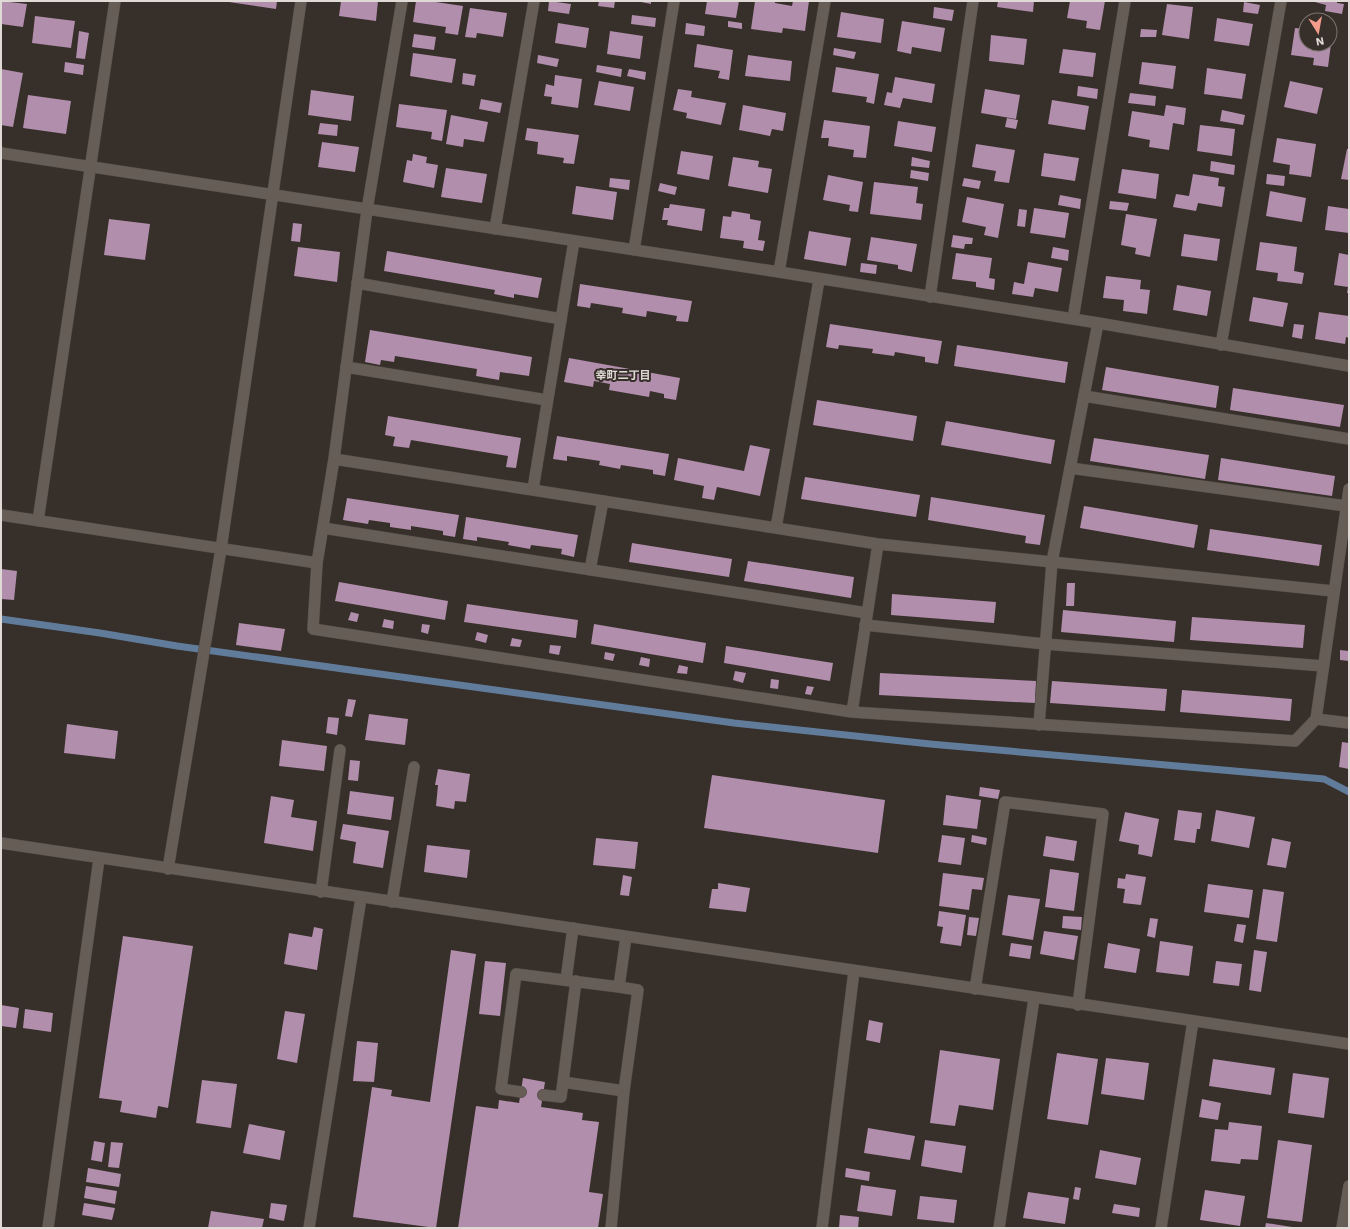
<svg xmlns="http://www.w3.org/2000/svg" width="1350" height="1229" font-family="'Work Sans','Noto Sans JP',sans-serif">
  <rect width="100%" height="100%" fill="#372f29"/>
  <g fill="none" stroke-linecap="round" stroke-linejoin="round">
    <path stroke="#617c9b" stroke-width="7" d="M1,619l99,14 77,13 557,77 196,21 394,35 25,13"/>
  </g>
  <path fill="#b08eac" d="M1,1l26,3 -4,23 -22,-3z
    M222,1h55l-1,8z
    M341,1h37l-2,20 -37,-5z
    M416,1h13l34,5 -5,29 -13,-2 1,-6 -33,-5z
    M549,1l22,3 -2,10 -21,-3z
    M599,1h16l-1,7 -16,-2z
    M636,1h15v3z
    M707,1h32l-3,17 -31,-4z
    M755,1h20v2l17,3 1,-5h16l-4,30 -22,-3 -1,5 -31,-4z
    M998,1h36l-1,11 -36,-5z
    M1070,1h35l-5,29 -14,-2 1,-7 -20,-3z
    M1311,1h26v2l7,1 -2,10 -17,-3 1,-6z
    M1244,2l16,3 -2,9 -15,-2z
    M1167,4l26,3 -4,32 -27,-4z
    M934,7l20,3 -2,11 -19,-3z
    M470,8l37,5 -4,24 -26,-4 -1,5 -11,-1z
    M841,12l43,7 -3,24 -44,-6z
    M632,15l24,3 -1,9 -24,-3z
    M35,16l40,5 -4,27 -39,-5z
    M1217,18l36,6 -4,22 -35,-5z
    M728,21l14,2v6l-14,-2z
    M902,21l43,7 -4,24 -29,-5 -1,7 -14,-3z
    M558,23l31,5 -3,20 -31,-5z
    M686,23l19,3 -1,10 -19,-2z
    M1295,28l11,1v15h25l-3,23 -15,-2 1,-7 -23,-3z
    M1141,29l16,1 -1,7h-16z
    M79,31l10,2 -4,26 -9,-1z
    M610,31l33,5 -3,23 -33,-5z
    M414,34l22,3 -2,13 -22,-3z
    M991,35l36,4 -3,26 -35,-4z
    M697,44l36,6 -4,30 -11,-2 2,-7 -26,-4z
    M834,48l22,4 -2,7 -21,-4z
    M1063,49l33,4 -3,24 -34,-4z
    M413,53l43,6 -4,24 -42,-7z
    M538,55l21,4 -2,8 -20,-4z
    M748,55l44,6 -2,20 -45,-5z
    M65,62l19,3 -1,10 -19,-3z
    M1142,62l34,4 -3,23 -34,-5z
    M597,65l25,4 -1,8 -25,-5z
    M836,67l43,7 -5,30 -8,-2 1,-5 -35,-5z
    M1207,68l39,6 -4,25 -38,-5z
    M1,69l22,4 -10,54 -12,-2z
    M629,69l17,3 -1,8 -18,-4z
    M463,73l13,2 -2,11 -12,-2z
    M555,75l27,4 -4,29 -27,-4 1,-7 -8,-1 2,-12 8,2z
    M895,77l40,7 -3,19 -29,-5 -3,10 -16,-3 3,-13 5,1z
    M599,81l35,6 -4,24 -36,-6z
    M1290,81l33,7 -6,26 -33,-7z
    M1078,86l20,3 -1,10 -20,-3z
    M678,89l14,2 -1,6 35,6 -5,22 -35,-7 1,-5 -14,-3z
    M985,89l35,6 -4,24 -35,-6z
    M311,90l43,6 -3,25 -43,-6z
    M1130,93l26,3 -1,10 -27,-3z
    M28,95l43,6 -5,33 -43,-6z
    M481,99l21,4 -2,10 -21,-4z
    M1052,100l37,6 -4,24 -37,-6z
    M399,104l48,6 -5,31 -11,-2 1,-7 -36,-5z
    M743,105l43,8 -3,18 -11,-2 -2,7 -31,-6z
    M1166,105l20,3 -2,17 -11,-2 -4,27 -20,-3 1,-7 -22,-4 4,-25 32,5z
    M1222,110l23,5 -2,10 -23,-4z
    M451,115l37,7 -4,20 -20,-3 -1,8 -17,-3z
    M1007,118l11,2 -2,9 -11,-2z
    M824,120l46,6 -4,32 -13,-1 1,-7 -26,-4 1,-8h-8z
    M898,121l38,6 -4,25 -38,-6z
    M320,123l18,2 -1,11 -19,-2z
    M1200,125l35,4 -3,27 -35,-5z
    M527,128l52,7 -5,29 -11,-1 1,-5 -27,-4 1,-12 -13,-2z
    M1277,138l39,6 -5,33 -22,-3 1,-9 -17,-3z
    M322,142l37,5 -4,25 -37,-5z
    M976,144l39,6 -6,33 -15,-2 2,-10 -24,-4z
    M1347,149h2v31l-8,-1z
    M681,151l32,5 -4,24 -32,-6z
    M1044,153l35,5 -4,23 -34,-5z
    M413,154l14,3 -1,6 12,2 -4,23 -31,-6 4,-22 5,1z
    M733,157l26,4 -1,6 14,2 -4,24 -40,-7z
    M912,157l18,4 -1,7 -18,-2z
    M1211,161l24,4 -1,10 -24,-4z
    M446,168l41,6 -5,29 -41,-6z
    M1122,169l37,5 -3,25 -38,-6z
    M911,170l18,3 -1,8 -18,-3z
    M1193,174l26,4 -1,8 7,1 -3,20 -24,-4 -2,8 -23,-4 3,-13 13,2z
    M1267,174l18,2 -1,10 -18,-2z
    M828,175l35,7 -5,30 -9,-1 1,-6 -27,-5z
    M610,178l20,2 -1,10 -20,-3z
    M964,178l17,3 -2,8 -17,-3z
    M874,182l44,5 -2,16 7,1 -2,16 -51,-6z
    M660,183l17,4 -2,8 -17,-4z
    M576,186l41,6 -4,28 -41,-6z
    M1270,191l36,7 -4,24 -36,-6z
    M1060,195l21,4 -1,10 -22,-4z
    M967,197l37,7 -6,34 -14,-3 2,-8 -24,-5z
    M1110,201l19,2 -2,8 -18,-2z
    M670,204l35,5 -3,22 -35,-6 1,-5h-6l2,-12h5z
    M1328,206l21,3v24l-24,-3z
    M1034,208l35,5 -4,25 -35,-5z
    M1019,209l8,1 -2,17 -8,-1z
    M732,211l18,3v5l11,2 -3,19 7,1 -2,10 -20,-3 1,-7 -24,-3 3,-22 8,1z
    M1126,214l31,5 -7,38 -15,-3 1,-6 -15,-3z
    M109,219l41,5 -5,36 -41,-5z
    M293,223l9,1 -2,18 -9,-1z
    M809,231l42,7 -5,28 -42,-7z
    M1184,234l36,5 -3,22 -36,-5z
    M953,235l20,3 -1,6h-7l-1,5 -13,-2z
    M871,237l46,7 -5,28 -14,-3v-4l-31,-5z
    M1260,242l37,5 -3,24 10,2 -2,11 -25,-3 1,-8 -22,-3z
    M298,247l42,5 -3,30 -43,-6z
    M1053,247l16,3 -1,11 -17,-3z
    M387,251l155,27 -4,20 -24,-4v4l-20,-4 1,-4 -111,-19z
    M956,253l36,5 -3,20 6,1 -1,11 -18,-3v-5l-24,-3z
    M1339,253l10,2v38h-2l1,-6 -14,-2z
    M1028,262l34,6 -4,24 -23,-4 -2,9 -21,-3 2,-12 10,2z
    M861,263l16,2 -1,9 -16,-2z
    M1106,276l35,4 -1,9 10,1 -3,24 -24,-3 1,-11 -21,-2z
    M580,284l112,17 -4,21 -12,-1 1,-5 -30,-5 -1,6 -24,-4 1,-5 -32,-5 -1,5 -13,-2z
    M1177,285l34,6 -4,25 -34,-6z
    M1253,297l35,6 -5,24 -34,-6z
    M1319,312l30,4v22l-3,-1 -1,7 -30,-5z
    M830,324l112,17 -4,23 -13,-2v-5l-30,-5 -1,4 -22,-3 1,-4 -34,-4 -1,4 -12,-2z
    M1294,324l10,1 -2,14 -10,-2z
    M370,330l162,27 -3,19 -29,-4 -1,8 -23,-4 1,-7 -82,-13 -1,6 -13,-2 -1,5 -15,-3z
    M957,345l111,17 -3,21 -111,-17z
    M569,358l111,20 -4,22 -12,-2v-4l-14,-3 -1,6 -40,-7 1,-6 -16,-3 -1,6 -29,-5z
    M1106,367l113,19 -3,22 -114,-18z
    M1233,388l111,17 -4,22 -110,-17z
    M817,400l100,16 -4,25 -100,-16z
    M388,416l133,22 -5,30 -10,-1 2,-11 -97,-16 -2,8 -16,-2 2,-9 -10,-2z
    M946,421l109,19 -4,24 -110,-19z
    M557,436l112,18 -4,22 -12,-2v-4l-32,-5 -1,4 -21,-4 1,-4 -33,-5v5l-14,-2z
    M1094,438l115,17 -4,24 -115,-18z
    M750,445l20,4 -10,47 -43,-9 -3,13 -12,-2 2,-12 -30,-6 4,-22 66,13z
    M1221,458l114,18 -3,20 -114,-16z
    M805,477l115,18 -4,22 -115,-18z
    M931,497l114,18 -5,30 -15,-2 1,-7 -98,-16z
    M347,498l112,17 -4,22 -12,-2v-4l-32,-5v4l-21,-3v-4l-21,-3 -1,4 -25,-4z
    M1084,506l114,19 -4,23 -114,-20z
    M466,517l112,18 -4,22 -13,-3 1,-5 -31,-4 -1,4 -22,-4 1,-3 -32,-5v4l-14,-2z
    M1210,529l112,16 -3,21 -112,-16z
    M632,543l100,16 -3,18 -100,-15z
    M748,561l106,16 -3,21 -107,-17z
    M1,569l16,2 -3,29 -13,-1z
    M339,582l109,19 -3,19 -110,-19z
    M1067,583h8l-1,23h-8z
    M892,594l104,8 -2,21 -103,-8z
    M467,604l111,16 -2,18 -112,-16z
    M1063,610l113,11 -2,21 -113,-10z
    M351,612l8,2 -2,8 -9,-2z
    M1192,617l113,8 -2,23 -113,-8z
    M384,619l10,2 -1,8 -11,-2z
    M239,623l46,6 -4,22 -45,-6z
    M422,624l8,1 -2,9 -7,-2z
    M594,624l112,19 -3,20 -112,-19z
    M477,632l11,3 -2,8 -11,-3z
    M512,638l10,2 -2,7 -10,-1z
    M550,645l11,1 -2,9 -10,-2z
    M726,646l107,17 -3,18 -106,-18z
    M1340,650l9,1v10l-9,-1z
    M605,652l10,2 -2,7 -9,-2z
    M641,657l9,2 -1,8 -10,-2z
    M679,665l9,2 -1,7 -10,-1z
    M735,671l11,2 -3,10 -10,-3z
    M880,673l156,8 -1,22 -156,-8z
    M771,679l8,1 -1,9 -8,-1z
    M1052,681l115,8 -2,22 -115,-8z
    M807,686l7,1 -3,8 -6,-1z
    M1182,690l110,9 -2,22 -110,-9z
    M348,699l8,1 -4,17 -7,-1z
    M369,714l39,5 -3,26 -40,-5z
    M328,717l11,1 -2,17 -11,-2z
    M67,724l51,7 -3,28 -51,-6z
    M282,740l45,6 -3,25 -45,-5z
    M1342,742l7,1v26l-10,-2z
    M350,760l10,1 -2,20 -10,-1z
    M438,769l32,5 -4,28 -11,-1 -1,8 -18,-3 2,-21h-3z
    M712,775l173,25 -7,53 -174,-25z
    M980,787l20,3 -2,9 -19,-3z
    M350,791l44,6 -3,23 -44,-6z
    M946,795l35,5 -4,29 -34,-4z
    M271,796l23,4 -3,17 26,4 -4,30 -49,-8z
    M1178,810l24,3 -2,16h-3l-2,14 -21,-3z
    M1216,810l39,7 -6,31 -38,-7z
    M1125,812l34,7 -7,38 -14,-3 1,-9 -20,-4z
    M343,824l46,7 -6,37 -30,-5 3,-21 -16,-3z
    M942,835l23,3 -4,27 -23,-3z
    M972,835l15,3 -1,7 -15,-3z
    M1046,836l31,5 -3,20 -31,-5z
    M596,838l42,4 -3,27 -42,-4z
    M1272,838l19,4 -5,26 -19,-3z
    M427,845l43,5 -3,28 -43,-6z
    M1050,869l29,4 -5,38 -29,-4z
    M943,873l41,5 -2,12 -10,-1 -3,21 -30,-4z
    M1126,874l20,3 -5,28 -18,-2 2,-14 -8,-1 1,-10 7,1z
    M623,875l9,2 -3,19 -9,-1z
    M718,883l32,5 -4,24 -37,-4 3,-19h6z
    M1208,884l45,6 -4,28 -45,-6z
    M1263,889l21,3 -7,50 -21,-3z
    M1008,895l32,4 -7,41 -31,-5z
    M939,911l27,4 -5,31 -21,-3 3,-16 -6,-1z
    M1063,916l19,1 -1,13 -19,-2z
    M969,917l10,1 -3,18 -9,-1z
    M1150,918l8,1 -3,19 -8,-2z
    M1237,924l9,1 -3,18 -9,-2z
    M314,927l9,2 -6,41 -33,-6 5,-31 23,4z
    M1044,931l34,5 -4,24 -34,-6z
    M123,936l70,10 -25,162 -10,-2 -2,12 -36,-6 2,-11 -23,-3z
    M1160,941l33,5 -4,30 -33,-4z
    M1011,943l21,3 -2,13 -21,-3z
    M1108,943l32,6 -4,24 -32,-5z
    M451,950l25,4 -40,274 -83,-11 19,-130 20,3 -1,6 39,6z
    M1254,950l13,2 -6,40 -12,-2z
    M485,961l21,2 -6,53 -21,-2z
    M1216,961l26,3 -3,22 -26,-3z
    M1,1005l18,3 -3,20 -15,-2z
    M25,1009l28,4 -2,19 -28,-4z
    M285,1011l20,3 -8,49 -20,-4z
    M869,1020l14,3 -3,20 -14,-3z
    M357,1041l21,2 -4,39 -21,-1z
    M940,1050l60,9 -7,51 -34,-5 -4,21 -25,-3z
    M1057,1053l41,6 -10,66 -41,-6z
    M1106,1058l43,5 -5,37 -43,-6z
    M1213,1059l62,9 -4,27 -62,-9z
    M1293,1073l36,5 -5,40 -36,-5z
    M523,1078l22,4 -4,25 42,6 -1,7 17,2 -10,70 14,2 -5,34h-140l18,-122 22,3 1,-9 20,3z
    M202,1080l35,4 -6,44 -35,-5z
    M1202,1099l19,4 -3,17 -19,-3z
    M1229,1122l33,4 -4,34 -17,-1 -1,5 -29,-3 4,-32 13,1z
    M249,1124l36,7 -5,29 -37,-7z
    M868,1128l47,8 -5,24 -46,-7z
    M925,1140l41,6 -4,27 -41,-7z
    M1278,1140l34,5 -10,77 -35,-4z
    M94,1141l11,2 -3,19 -11,-2z
    M111,1142l12,1 -4,25 -11,-1z
    M1100,1150l41,8 -5,27 -41,-7z
    M88,1168l33,6 -2,13 -33,-5z
    M846,1168l24,4 -1,9 -24,-4z
    M861,1185l35,5 -4,26 -35,-5z
    M86,1186l31,5 -2,13 -31,-6z
    M1075,1187l6,1 -2,12 -6,-1z
    M1205,1190l40,6 -5,30 -40,-6z
    M1028,1192l41,6 -4,26 -42,-6z
    M920,1196l37,4 -3,23 -37,-4z
    M84,1203l31,5 -3,12 -30,-5z
    M271,1203l16,2 -3,16 -15,-3z
    M1114,1204l26,4 -1,9 -27,-4z
    M211,1211l53,8 -2,9h-54z
    M840,1215l19,2 -1,11h-19z
    M1266,1223l26,4v1h-27z"/>
  <g fill="none" stroke-linecap="round" stroke-linejoin="round">
    <defs>
      <path id="service" d="M357,283l204,36
        M346,367l201,33
        M1084,396l265,43
        M1070,468l276,38
        M323,528l544,85
        M590,570l13,-69
        M865,625l180,19 278,22
        M1039,725l13,-163
        M321,892l19,-142
        M392,902l22,-135
        M566,980l7,-52
        M576,981l-13,101 61,9 -13,137
        M619,987l19,3 -14,101
        M975,989l30,-187 98,12 -25,191
        M521,1092l-20,-3 15,-115 103,13 7,-50
        M543,1095l18,2 2,-15"/>
      <path id="minor" d="M402,1l-35,209 -33,249 -17,104 -4,66 539,83 443,29 21,-22 33,-230
        M1,153l778,119 319,51 251,43
        M495,229l39,-228
        M634,250l40,-249
        M779,272l46,-271
        M930,297l43,-296
        M1073,319l52,-318
        M1221,345l60,-344
        M334,459l544,85 455,47
        M533,489l41,-248
        M1,515l316,48
        M38,521l77,-520
        M776,528l43,-248
        M1052,562l46,-239
        M852,712l26,-168
        M1316,719l33,4
        M168,869l53,-320 80,-548
        M48,1228l51,-369
        M309,1228l52,-330
        M822,1228l32,-257
        M999,1228l35,-229
        M1161,1228l32,-207
        M1342,1228l7,-42"/>
      <path id="tertiary" d="M1,843l1348,201"/>
    </defs>
    <use href="#service" stroke="#544e49" stroke-width="12"/>
    <use href="#minor" stroke="#544e49" stroke-width="12"/>
    <use href="#tertiary" stroke="#544e49" stroke-width="12"/>
    <use href="#service" stroke="#665d57" stroke-width="11"/>
    <use href="#minor" stroke="#665d57" stroke-width="11"/>
    <use href="#tertiary" stroke="#665d57" stroke-width="11"/>
  </g>
  <g text-anchor="middle" dominant-baseline="central" stroke-width="4" stroke-linejoin="round" paint-order="stroke">
    <g font-size="11" font-weight="bold" fill="#e0dad7" stroke="#372f29">
      <text x="623" y="375">幸町二丁目</text>
    </g>
  </g>
  <rect width="1350" height="1229" fill="none" stroke="#e0dad7" stroke-width="4"/>
  <g transform="translate(1318 32) rotate(169)"><circle r="19" fill="#372f29" stroke="#7b736f"/>
  <path d="M0-3L7 15L0 10L-7 15Z" fill="#f59d8d"/>
  <text y="-6" font-size="11" font-weight="bold" text-anchor="middle" fill="#e0dad7">N</text>
  </g>
</svg>
